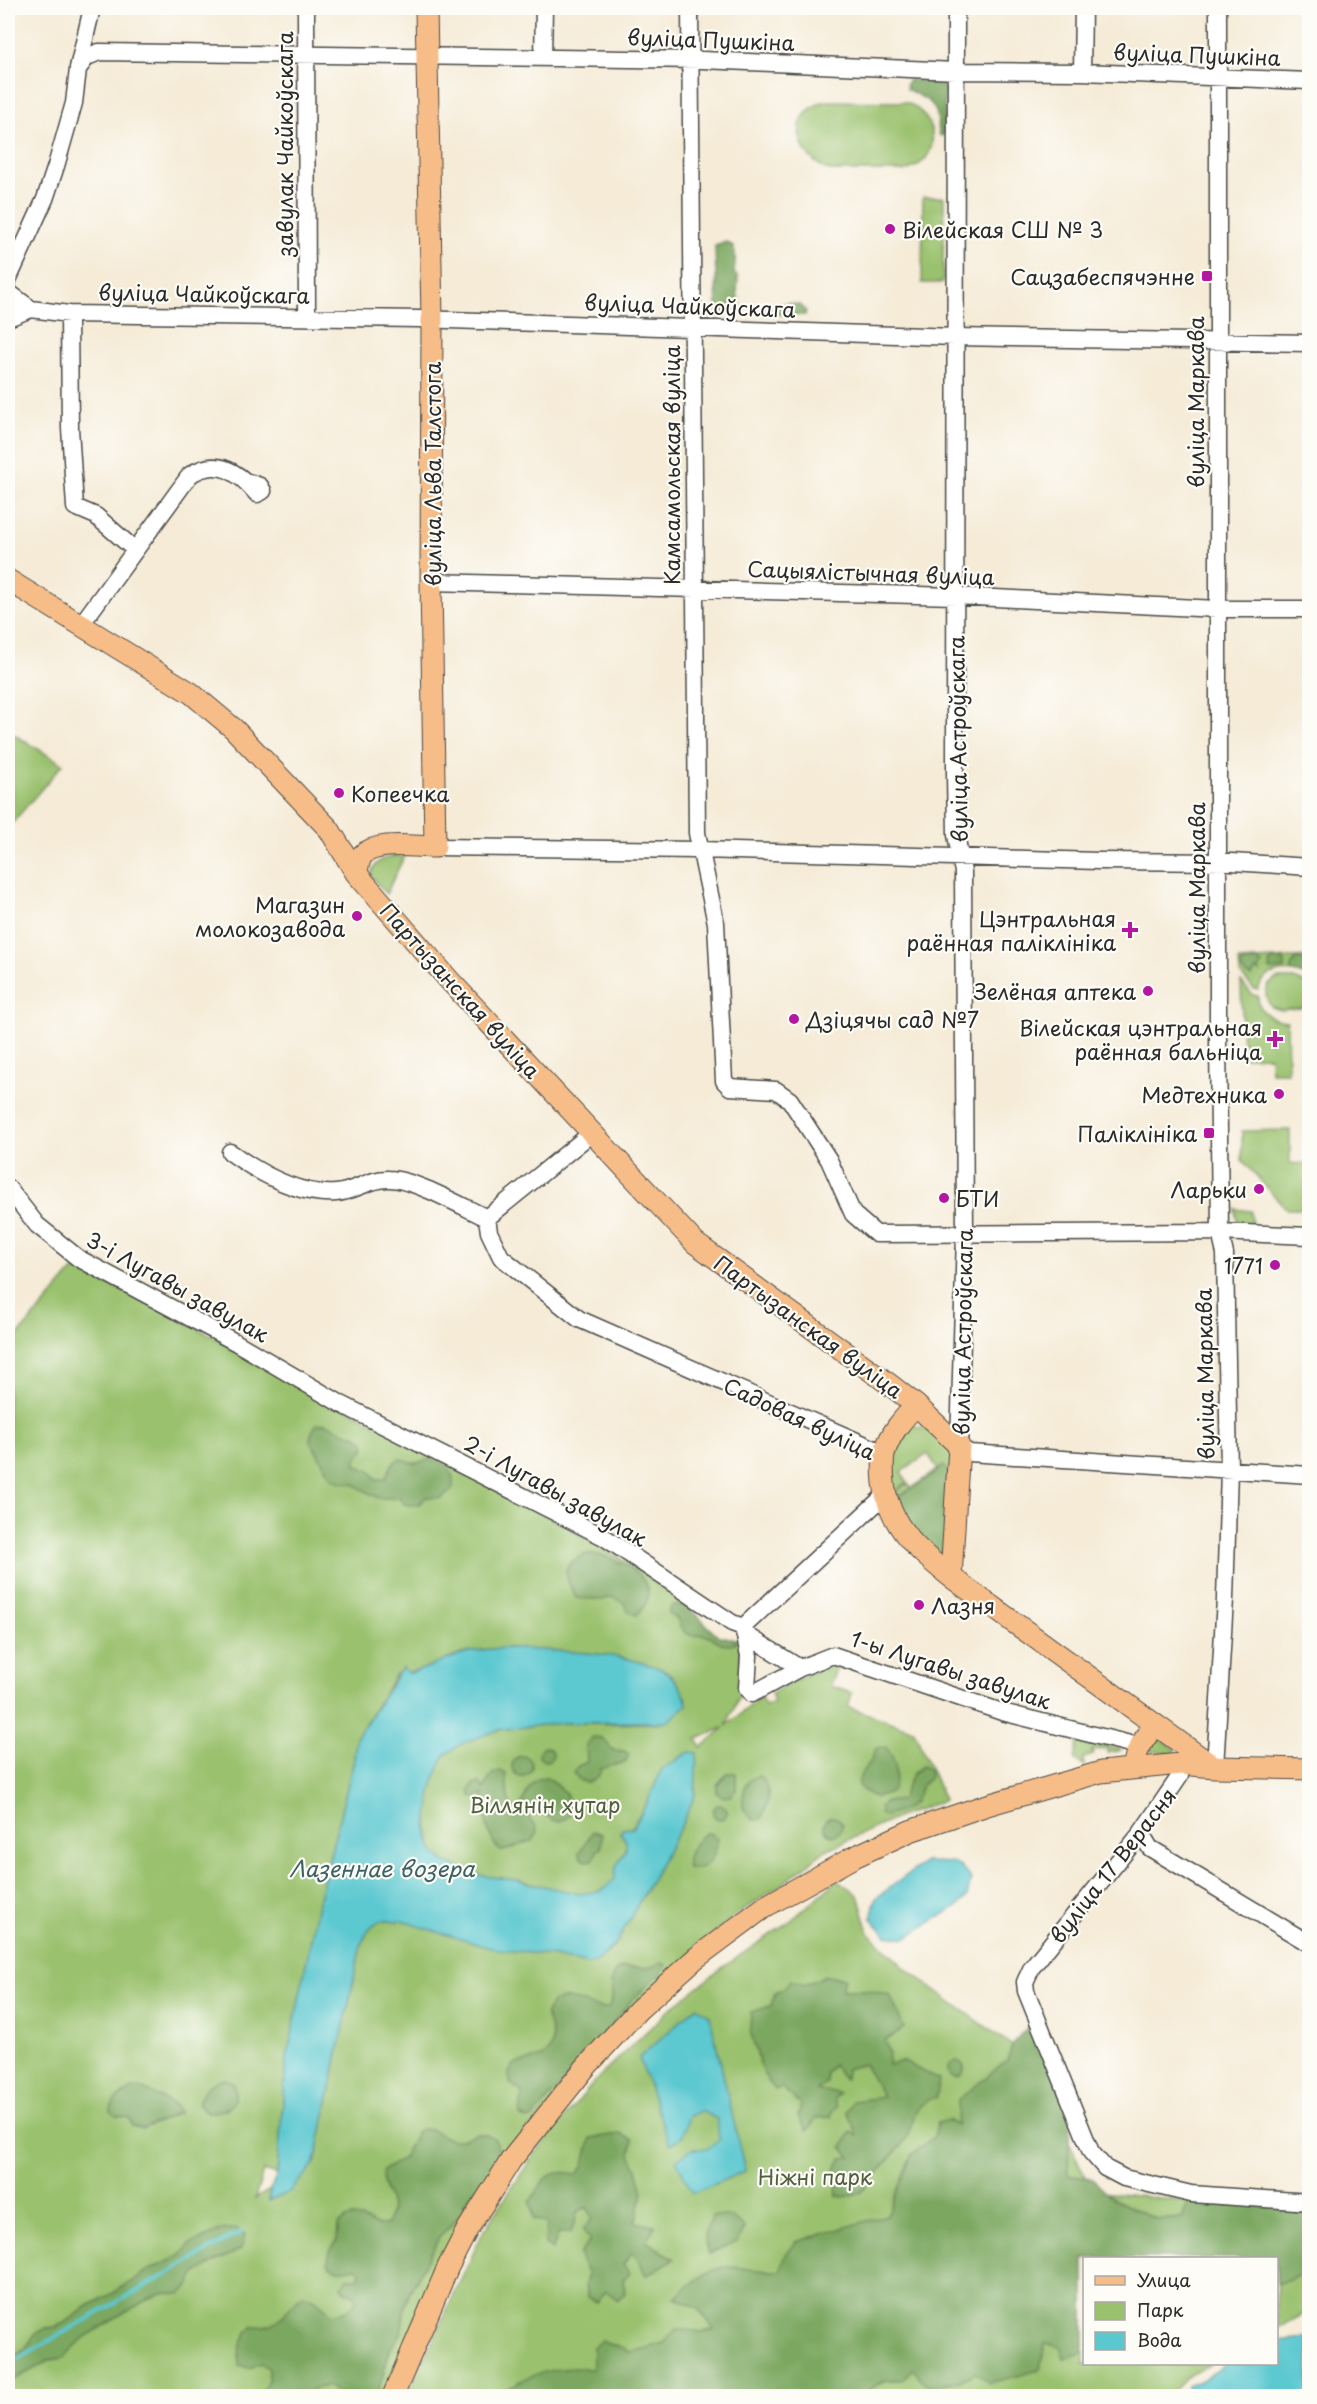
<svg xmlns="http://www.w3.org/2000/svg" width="1317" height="2404" font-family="'Playpen Sans',sans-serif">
  <rect width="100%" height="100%" fill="#fdfcf7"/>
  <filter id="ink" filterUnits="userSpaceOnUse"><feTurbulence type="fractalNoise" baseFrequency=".0167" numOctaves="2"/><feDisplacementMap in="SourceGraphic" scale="12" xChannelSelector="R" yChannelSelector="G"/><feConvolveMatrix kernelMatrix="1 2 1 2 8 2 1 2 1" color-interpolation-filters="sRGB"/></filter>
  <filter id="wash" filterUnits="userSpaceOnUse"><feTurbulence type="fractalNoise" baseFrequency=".008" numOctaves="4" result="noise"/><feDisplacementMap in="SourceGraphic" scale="24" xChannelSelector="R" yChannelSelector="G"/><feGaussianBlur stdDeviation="1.35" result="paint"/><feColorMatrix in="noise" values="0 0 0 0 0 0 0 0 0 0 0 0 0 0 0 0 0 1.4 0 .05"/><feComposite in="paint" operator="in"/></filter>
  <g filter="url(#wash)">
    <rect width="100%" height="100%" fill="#f5ebd7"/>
    <path fill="#9ac16d" stroke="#62764c" stroke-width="1.5" fill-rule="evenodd" d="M825,101l80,1c35,13 38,59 0,69h-75c-34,-14 -45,-56 -5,-70z
      M923,197h21l-1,86h-21z
      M8,731l55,33 -55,64z
      M395,856l9,1 -18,37 -15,-18c1,-13 11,-18 24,-20z
      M1309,957v18l-2,2c-17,-9 -42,-8 -49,13l-4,-1 -14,-15 -1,-13z
      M1277,979h17l15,6v22l-28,3 -9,-3c-9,-10 -8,-22 5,-28z
      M1241,982l12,13 5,1c-1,16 14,24 29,25l1,51h-17l-1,-16 -27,1z
      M1290,1130v34l19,-1v46h-23l-44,-49v-29z
      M1229,1152l2,60 -2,1 -2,-2 -1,-57z
      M1235,1209l16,2 1,14 -12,-1 -3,-3z
      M75,1269l91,42 366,196 99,57 44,31 43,41 23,4v52l-15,34 35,-29 4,9 9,-4 -3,-9 59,-31 8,2 -8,22 22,7 -4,14 66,23 30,70 -43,16 -75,34 -41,32 -60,41 -30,27 -187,202 -124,244h-376v-1049zM509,1648l87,6 67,15 8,6 16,24 -20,23c-56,5 -113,-5 -168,8 -18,4 -40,13 -53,25 -17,16 -25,82 -10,100 9,11 26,16 40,20 13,3 27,3 41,5 21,4 51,16 71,14 12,-1 20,-7 28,-15v-12l10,-17v-9l-6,-9 3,-3 9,-1 17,-29 13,-30 33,26 -13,29 -65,118 -11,12 -18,10 -186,-43h-23l-11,10 -7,13 -46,219 -46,37 1,-10 -15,9 8,-28 14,4 9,-111 33,-165 35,-139 2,-22 40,-64 25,-4 61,-20zM723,1728v1l-22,18 -4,-8z
      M915,1426l10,2 26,18 -2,121 -58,-70 16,-14 4,5 27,-19 -10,-15 -27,18 6,10 -17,12 -1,-39 20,-27z
      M1078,1737l44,13 -14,3 -2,-5 -14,3 1,4 -10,3 1,8 -10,-6z
      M1158,1738l18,11 -2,5 -24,-3 1,-7z
      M838,1880l20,15 11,38 36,35 124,90 63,133 217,24v96l-32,18 -1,-71h-192v106h127l-22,11 -20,21h-762l77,-166 49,-74 62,-75 77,-74 51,-40 66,-45z"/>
    <path fill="#7ba760" stroke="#536946" stroke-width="1.5" d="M909,80l36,3 -1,52 -3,1 -2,-2c-2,-35 -7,-30 -32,-45l-1,-5z
      M726,242l7,4c4,12 2,15 1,27l4,4 -1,16 4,15 -2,5h-22l-2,-67z
      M790,303l10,2 6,6 -1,4 -43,-1v-5l3,-4z
      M1296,959l13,2 -3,13 -2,1 -13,-4v-5z
      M1274,960h9l2,2v7l-15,1 -1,-7z
      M1254,961h5l3,4 -3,3 1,4 -4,-2 -5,7 -10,-7 -1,-4 2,-3z
      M325,1423c11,3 20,12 31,12l9,7v6l-9,12v5l15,7 5,7h9l8,-16 6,-4c5,0 9,2 14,4 4,1 9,-2 14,-3 20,0 29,12 25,30l-12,8 -14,-1c-7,9 -12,9 -22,7l-4,-6h-22l-26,-15 -12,-1 -8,-4 -21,-36v-8l5,-9z
      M943,1466l5,4v92l-24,-14 -29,-47 4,-5 34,-21z
      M587,1554c29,-1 86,30 49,61l-8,-4 -4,-8 -11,-6 -12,3 -25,-2c-12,-21 -17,-35 11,-44z
      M673,1605c21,-1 29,18 43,29 5,4 13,4 19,5l1,5c-16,4 -22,-8 -33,-9 -6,0 -10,2 -15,-1 -7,-3 -9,-10 -11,-16l-7,-3 -1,-5z
      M593,1737l9,1 11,12 11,1 5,3 -3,7c-9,5 -16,4 -25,8 -1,8 -7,11 -14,14l-8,-3 -5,-7 4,-7 9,-4 -1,-18z
      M539 1754a7 7 0 1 1 14 0a7 7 0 1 1-14 0Z
      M885,1747c12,11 13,30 7,44l-16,6c-22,-8 -21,-17 -8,-32 4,-5 5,-12 9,-17z
      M512 1766a10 10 0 1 1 20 0a10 10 0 1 1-20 0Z
      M922,1766l7,3c2,10 0,9 -6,15 -4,5 -5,13 -9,18 -7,9 -19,12 -30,14l-4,-3v-7l7,-4 14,-2 11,-26z
      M500,1771l6,3 2,24 4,10h7c9,-13 8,-29 27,-31 16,9 25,19 24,38 -14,14 -22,2 -33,-9l-5,1 -3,5 1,9 6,5 1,7 -4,8c-12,1 -21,10 -33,10 -13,-13 -17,-40 -17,-57l-8,4 -4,-2 -2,-5 4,-7 7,-1 4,6 8,-15z
      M727,1773h9v17l-6,6 -8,1 -5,-4v-8z
      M759,1776c14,11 10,29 2,43l-8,1 -10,-12c0,-15 -1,-28 16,-32z
      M713 1812a7 7 0 1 1 14 0a7 7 0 1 1-14 0Z
      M824 1826a9 9 0 1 1 18 0a9 9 0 1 1-18 0Z
      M593,1831l9,3 -1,14 -4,3 -4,9 -7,1 -5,-3 -2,-5z
      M706,1833h3l8,5c1,16 -11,35 -29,30 -3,-12 7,-29 18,-35z
      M662,1963l5,2 -5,7 -31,29 -98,117 -6,2 -7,-4 2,-24 -12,-9 -1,-10 4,-8c9,-3 20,-4 28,-8 18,-7 10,-30 5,-43 13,-35 45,1 64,-7 5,-10 0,-18 2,-28 3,-17 21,-10 32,-11 6,0 12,-3 18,-5z
      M825,1976l20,2 -3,12h27l21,5 14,33 -20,13 5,11 -1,13 16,-4 28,16 7,2 -2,18c-28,6 -21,28 -34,47 -4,6 -11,11 -16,17 -12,16 -26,40 -50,35l-2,-27 7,-11 9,-1 -9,-10 9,-15 7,4 -11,-25 6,-10 30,-4 -19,-33 -18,5 -1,11 -12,-15 -7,8v10l-9,7 22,3 -5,7 3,7 -5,5 -1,5 -14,1 -10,13 -9,-15 3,-11 -19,-17 -8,2 -11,-17 -13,-42 1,-19 20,-6 4,-13 9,-4 6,-9 14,5z
      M1029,2026l8,4 33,85 -2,60 25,4 22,21 42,19h25l6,-16 17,-8 104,7v69l-32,13 -1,-26h-192v94l-20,7 -4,-12 -15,-4 -5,27 -51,13 -13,-10 -17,8 -31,6 -15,-18 -11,11h-16l-28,16h-106l-3,-4 -29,4h-227c36,-21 57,-31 100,-27v-22l8,-6 30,11 33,-9 12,-14 26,3 12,-3 -16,-21 -23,-10c12,-11 34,-31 52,-31 18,0 35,5 53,4l6,-16 10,-13 91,-27 25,-61 22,-17 4,-14 10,-3 9,5 1,-25 50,-41 5,-16z
      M948 2069a8 8 0 1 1 16 0a8 8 0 1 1-16 0Z
      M223,2078l11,5c5,23 -7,30 -29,29l-7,-8c4,-16 11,-20 25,-26z
      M133,2088l11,1 32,17 2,7 -36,16 -10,-3 -3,-8 -13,-2 -5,-4c0,-13 12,-18 22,-24z
      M422,2129c16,0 19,9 31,11 17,2 19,-14 42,-1l5,16 -6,11 -29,37 -5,12 -21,23 -28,52 -6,15 -4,29 -10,13 -13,45 -3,4h-33l-15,-10 -14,3 -4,7h-57l9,-2 7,-13v-13l-7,-5 -11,5 -11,-2c-1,-17 2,-28 14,-40 30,3 30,-17 50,-31l11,4 18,15 16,-4 8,-9 -1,-6 -9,-3 -4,-6 5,-8h11l3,-6 -6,-5c-10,2 -21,6 -27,-5l2,-11 7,-10 1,-16c21,-20 27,5 49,-1 12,-22 -9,-37 -4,-53l21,-14 12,-25z
      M620,2134l13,6 -3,15 7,14 6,24 -8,29 20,4 -9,15 28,18 -28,17 -6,-14 -8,-10 -9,13 7,8 -7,8 3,12 -8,7 -12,-9 -9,11 -9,-5 -3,-12 3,-10 -9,-21 11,-13 -7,-11 9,-11 -5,-12 -10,6 -6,20h-12l-7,17 -7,-6 2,-21 -13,-3 -4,-18c14,-23 18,-34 47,-28l6,-7 8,-29z
      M712,2216h17l16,12 -8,14 -29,12c-5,-16 -3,-24 4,-38z
      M236,2228l9,8 -4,13c-13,8 -31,14 -43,23 -8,7 -6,14 -17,22l-20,-1 -18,9 -58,35 -22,21 -13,2 -42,23v-23l16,-10 11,-15 10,-7 11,-1 9,-4 23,-17 24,-12 37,-24 31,-14 10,-12 32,-14z"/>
    <path fill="#5bc8d0" stroke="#437a7e" stroke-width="1.5" d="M509,1648c45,4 91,2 134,15 7,3 16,4 22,8 10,6 21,23 22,34l-20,17 -105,1 -64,7 -37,14 -17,12 -8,19 -5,17 -4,37 4,19 13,14 34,13 38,5 63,14 22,-3 14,-12 1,-12 10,-17v-9l-6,-9 3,-3 10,-1 16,-29 13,-30 27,-17 8,1 -2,42 -13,29 -65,118 -20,19 -9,3 -33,-8 -65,-8 -88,-27h-23l-11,10 -7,13 -46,219 -24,28 -22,10 1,-11 7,-15 9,-111 33,-165 35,-139 2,-22 46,-70 7,5c16,-3 28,-10 42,-15 18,-8 39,-9 58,-10z
      M925,1862c22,1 33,-4 46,17l-4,18 -9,9 -53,32 -19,-3 -15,-17 5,-20z
      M697,2006l13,10 35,155 -52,22 -17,-33 16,-11h15l12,-10 -2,-20 -16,-8 -12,5 -7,20 -12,9 -31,-87z
      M1309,2338v58h-127l4,-3 2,-7 14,-6 25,-16h49l1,-23z"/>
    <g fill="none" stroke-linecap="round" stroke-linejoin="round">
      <path stroke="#5bc8d0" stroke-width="4" d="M8,2364l233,-132"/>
    </g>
  </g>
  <g filter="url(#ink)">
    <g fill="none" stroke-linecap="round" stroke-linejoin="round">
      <defs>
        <path id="minor" d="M306,8l1,308
          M690,8l7,825 19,90 8,158 6,6 46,3 14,10 39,60 24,54 23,20 344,-2 90,4
          M956,8l-1,764 1,63 7,37 2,362 -6,212 10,7 341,22
          M543,57l1,-49
          M78,68l14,-60
          M1082,72l1,-64
          M8,280l37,-81 11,-33 18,-63 4,-34 9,-12 12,-5 603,8 254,11 126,1 228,9
          M8,292l23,17 38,5 350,5 536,18 355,6
          M69,314l1,114 5,79 21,9 39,34
          M8,318l23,-9
          M431,582l524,14 263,13h92
          M80,626l110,-151c27,-18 49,-3 67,19l6,-3 -3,-5 -12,-4
          M435,847l265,3 399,11 133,1 78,5
          M593,1132l-106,86 2,14 12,25 78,62 305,134
          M230,1152c29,21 68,44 106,41 18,-1 34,-15 53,-14 25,0 74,28 98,39
          M8,1188l29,37 41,33 159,85 104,61 263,133 128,86 11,4
          M743,1627l6,29 -2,32 5,6 48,-26 33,-13 169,57 140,35
          M743,1627l142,-132
          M745,1634l55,34
          M1180,1764v12l-39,57 -109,134 -7,15 1,9 65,161 14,16 19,10 67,16 119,8
          M1215,1767l10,-168 4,-129 -4,-216 -5,-22 -2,-195v-1029
          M1141,1833l9,15 160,96"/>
        <path id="major" d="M8,580l183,113 43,36 95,100 27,44 93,107 246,263 194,141 27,21 43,41 -8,131
          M356,873l5,-17c16,-16 52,-9 74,-9l-4,-265 1,-263 -6,-311
          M916,1405c-13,14 -25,27 -31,46 -3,9 -2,21 -1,32 5,43 34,68 67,94l263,190
          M1134,1768c-1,-13 12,-35 23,-42
          M393,2396l55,-129 19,-37 44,-70 74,-92 53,-58 58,-52 70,-52 86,-48 58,-27 74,-25 117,-34 79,-8 35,3 95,2"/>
      </defs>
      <use href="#minor" stroke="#494845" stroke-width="19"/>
      <use href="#major" stroke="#494845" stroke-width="23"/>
      <use href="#minor" stroke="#fff" stroke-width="16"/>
      <use href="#major" stroke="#f7bd88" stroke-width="21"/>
    </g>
  </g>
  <g fill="#b5179e" stroke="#fdfcf7" stroke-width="2">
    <circle cx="890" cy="229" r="6"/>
    <rect x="1201" y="270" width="12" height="12" rx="3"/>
    <circle cx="339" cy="793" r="6"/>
    <circle cx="357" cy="916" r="6"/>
    <path d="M1127 921h6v6h6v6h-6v6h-6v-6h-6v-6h6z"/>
    <circle cx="1148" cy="991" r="6"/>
    <circle cx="794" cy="1019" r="6"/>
    <path d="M1272 1030h6v6h6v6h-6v6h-6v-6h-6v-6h6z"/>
    <circle cx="1279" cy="1094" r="6"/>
    <rect x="1203" y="1127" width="12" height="12" rx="3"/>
    <circle cx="1259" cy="1189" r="6"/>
    <circle cx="944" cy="1198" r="6"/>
    <circle cx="1275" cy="1265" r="6"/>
    <circle cx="919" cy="1605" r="6"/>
  </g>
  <g text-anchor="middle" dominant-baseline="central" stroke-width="4.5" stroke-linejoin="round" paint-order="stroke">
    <g font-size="21" fill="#2b2b2b" stroke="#fdfcf7">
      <text transform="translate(711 39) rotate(2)">вуліца Пушкіна</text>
      <text transform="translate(1197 54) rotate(2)">вуліца Пушкіна</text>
      <text transform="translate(284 144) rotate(-90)">завулак Чайкоўскага</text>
      <text transform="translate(204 293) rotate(1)">вуліца Чайкоўскага</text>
      <text transform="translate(690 305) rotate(2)">вуліца Чайкоўскага</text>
      <text transform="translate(1195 402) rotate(-90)">вуліца Маркава</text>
      <text transform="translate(671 465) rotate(-90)">Камсамольская вуліца</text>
      <text transform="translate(432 474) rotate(-90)">вуліца Льва Талстога</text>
      <text transform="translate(871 572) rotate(2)">Сацыялістычная вуліца</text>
      <text transform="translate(957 739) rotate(-91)">вуліца Астроўскага</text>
      <text transform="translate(1196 888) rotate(-90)">вуліца Маркава</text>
      <text transform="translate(461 990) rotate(48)">Партызанская вуліца</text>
      <text transform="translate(178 1286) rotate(29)">3-і Лугавы завулак</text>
      <text transform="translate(809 1326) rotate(36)">Партызанская вуліца</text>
      <text transform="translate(962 1332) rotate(-89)">вуліца Астроўскага</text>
      <text transform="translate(1204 1374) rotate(-91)">вуліца Маркава</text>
      <text transform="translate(800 1418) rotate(25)">Садовая вуліца</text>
      <text transform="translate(556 1490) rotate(29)">2-і Лугавы завулак</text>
      <text transform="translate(951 1669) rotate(18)">1-ы Лугавы завулак</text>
      <text transform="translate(1112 1865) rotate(-52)">вуліца 17 Верасня</text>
    </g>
    <g font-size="21" fill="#2b2b2b" stroke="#fdfcf7" text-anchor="end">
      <text x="902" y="229" text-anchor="start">Вілейская СШ № 3</text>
      <text x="1195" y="276">Сацзабеспячэнне</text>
      <text x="351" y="793" text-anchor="start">Копеечка</text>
      <text x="345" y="904">Магазин<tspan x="345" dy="24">молокозавода</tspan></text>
      <text x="1116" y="918">Цэнтральная<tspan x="1116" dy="24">раённая паліклініка</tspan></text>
      <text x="1136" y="991">Зелёная аптека</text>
      <text x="806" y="1019" text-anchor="start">Дзіцячы сад №7</text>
      <text x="1262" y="1027">Вілейская цэнтральная<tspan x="1262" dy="24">раённая бальніца</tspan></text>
      <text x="1267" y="1094">Медтехника</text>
      <text x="1197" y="1133">Паліклініка</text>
      <text x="1247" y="1189">Ларьки</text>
      <text x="956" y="1198" text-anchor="start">БТИ</text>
      <text x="1263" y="1265">1771</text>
      <text x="931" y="1605" text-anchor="start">Лазня</text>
    </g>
    <g font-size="21" fill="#526042" stroke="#fdfcf7">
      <text x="545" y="1804">Віллянін хутар</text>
      <text x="815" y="2176">Ніжні парк</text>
    </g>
    <g font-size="22" font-style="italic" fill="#3c6265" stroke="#fdfcf7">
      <text x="382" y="1867">Лазеннае возера</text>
    </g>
  </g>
  <rect width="1317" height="2404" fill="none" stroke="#fdfcf7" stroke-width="30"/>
  <rect x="1083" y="2257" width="195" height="108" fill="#fdfcf7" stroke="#a9a8a5" stroke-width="1.5"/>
  <rect x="1095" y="2276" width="30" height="9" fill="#f7bd88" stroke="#a9a8a5" stroke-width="1.5"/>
  <text x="1137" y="2287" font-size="18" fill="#2b2b2b">Улица</text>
  <rect x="1095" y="2302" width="30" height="18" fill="#9ac16d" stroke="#a9a8a5" stroke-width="1.5"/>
  <text x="1137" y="2317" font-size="18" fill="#2b2b2b">Парк</text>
  <rect x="1095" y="2332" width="30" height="18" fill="#5bc8d0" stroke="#a9a8a5" stroke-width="1.5"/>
  <text x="1137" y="2347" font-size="18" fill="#2b2b2b">Вода</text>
</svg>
